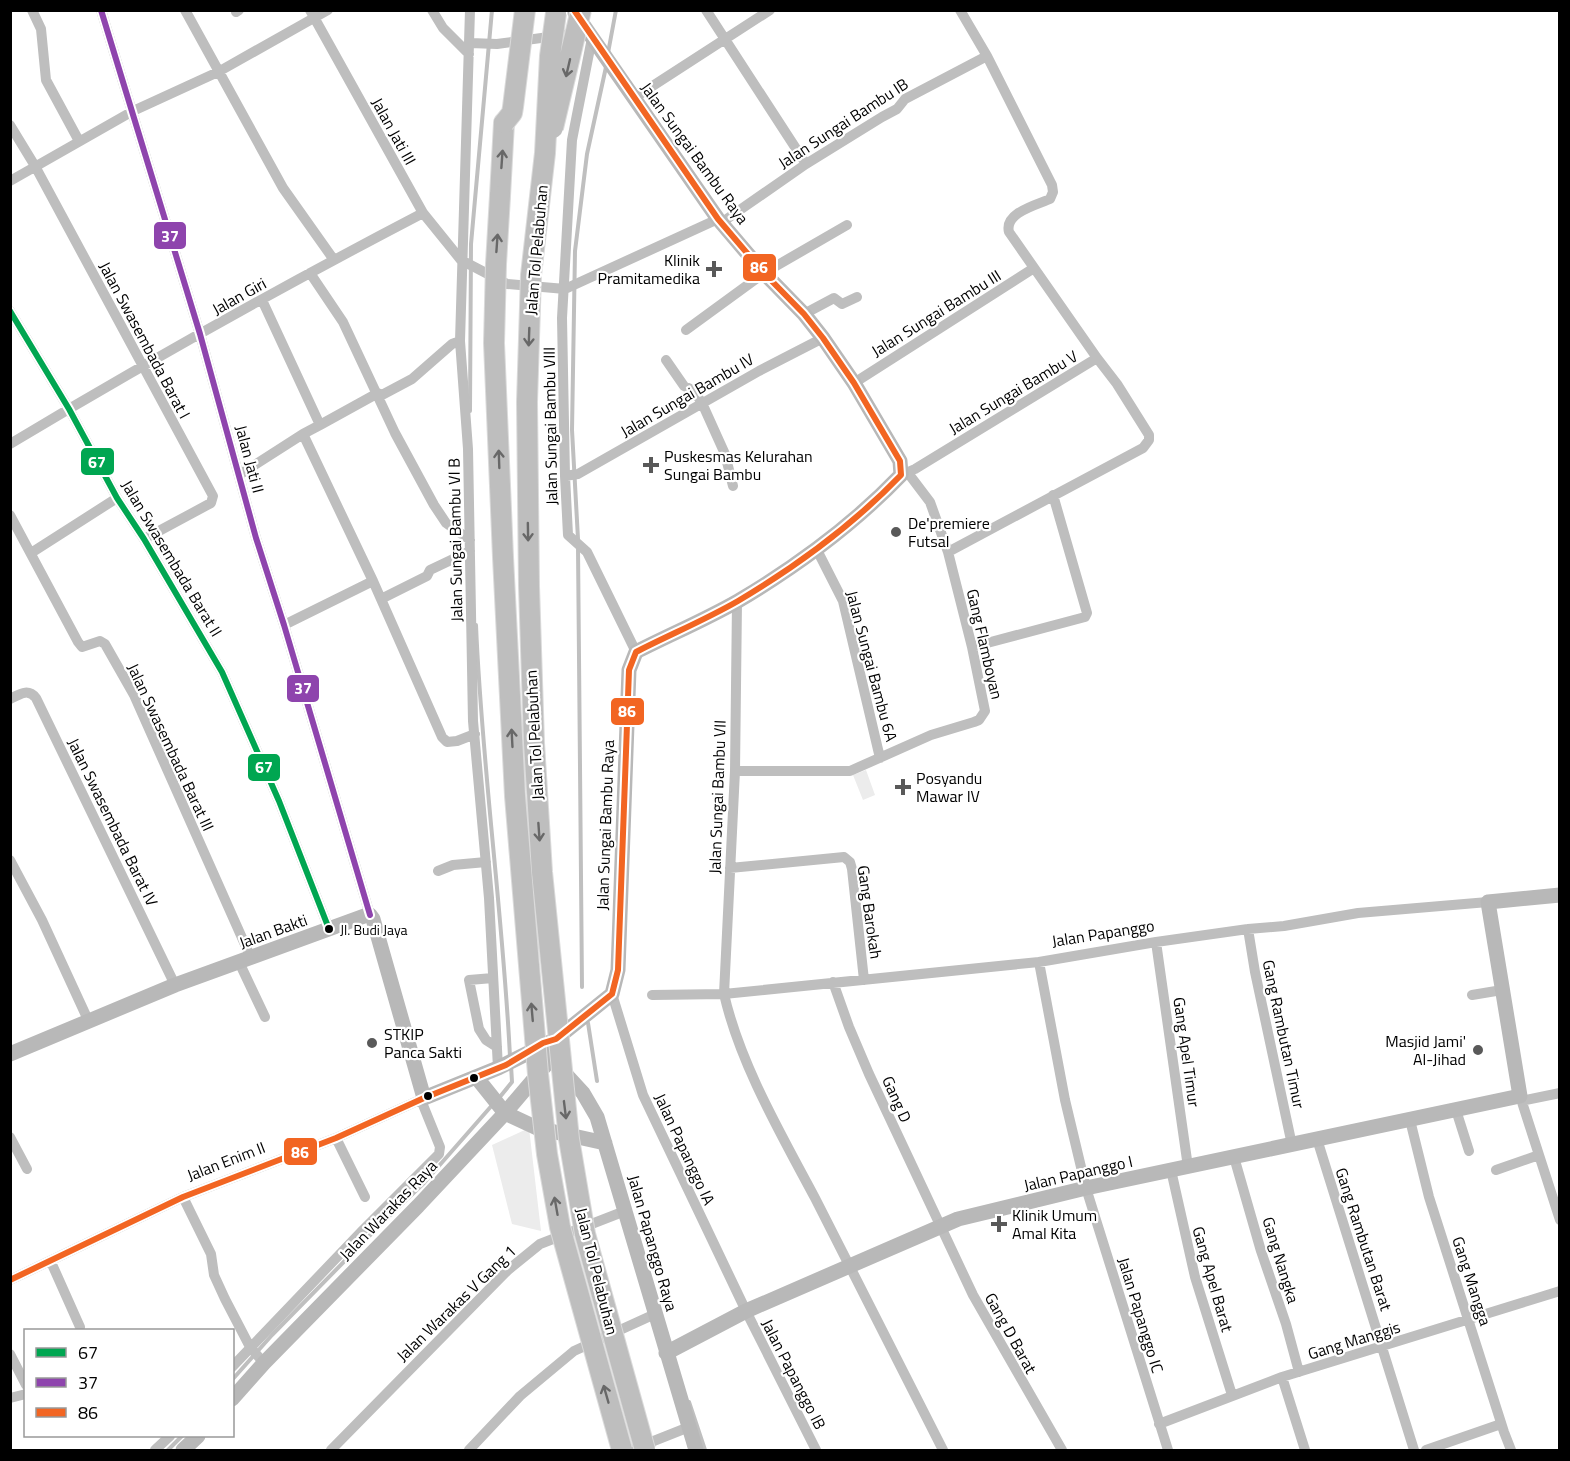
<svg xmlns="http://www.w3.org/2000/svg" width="1570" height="1461" font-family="'Titillium Web',sans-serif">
  <rect width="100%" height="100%" fill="#fff"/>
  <path fill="#ececec" d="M866,770l9,25 -12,5 -10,-25z
    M529,1128l12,103 -29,-7 -20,-79z"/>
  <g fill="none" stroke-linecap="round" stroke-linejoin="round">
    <path stroke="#bfbfbf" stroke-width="4" d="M608,53l8,-43
      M470,411l1,-167 21,-234
      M578,539l-6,-109 3,-179 12,-97 19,-87
      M578,547l4,440
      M476,625c6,145 27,288 34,432
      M588,1023l9,58
      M499,1098l13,-16 -1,-17
      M232,1380l40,-45 107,-109 45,-43 70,-80
      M689,1402l16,48
      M168,1450l14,-14"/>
    <defs>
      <path id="highway" d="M500,196l4,-73"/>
    </defs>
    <use href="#highway" stroke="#dbdbdb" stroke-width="22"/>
    <path stroke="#bebebe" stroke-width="10" d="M32,10l9,19 5,51 33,61
      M101,10l99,324 56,204 28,87 86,290
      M185,10l98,178 51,72
      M310,10l113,203 38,47 46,24 58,5 153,-70
      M432,10l11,18 26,26
      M470,10l-10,331 8,108 5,272 16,177 9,170
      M706,10l100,154
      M236,12l3,-2
      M592,38l-20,102 -10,178 3,158 3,59 19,17 49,100
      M470,43l27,1 81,-11
      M634,98l136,-88
      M10,125l25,41 178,330 -2,7 -67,36
      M10,181l123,-70 85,-39 110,-62
      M721,223l85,-59 76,-47 15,-8 8,-10 82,-43
      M310,273l33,49 52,111 39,72 12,18 24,17
      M262,300l58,125 -17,9 70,147 69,156 5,5 10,-1 18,-7
      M10,311l59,98 48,89 27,41 78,133 57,129 50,128
      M804,314l30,-16 8,6 15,-7
      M686,330l78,-57 83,-48
      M666,360l18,26 9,4 9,13 23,51 8,32
      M854,383l180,-115
      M380,396l32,-17 40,-35 8,-3
      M320,425l58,-32
      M10,444c135,-81 273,-158 413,-231
      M239,475l64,-41
      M901,475l14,-6 182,-111 -88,-126c-5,-19 27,-27 41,-33l3,-7 -1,-7 -65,-129 -27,-46
      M565,476l13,-2 181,-103 64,-33
      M10,515l68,127 4,5 18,-6 5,3 29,51 117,263
      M817,550l26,51 37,157
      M948,552l195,-104 6,-8v-5l-32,-51 -20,-26
      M31,553l86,-55
      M381,599l46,-23 3,-6 40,-19
      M737,602l-2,169 -11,223c16,70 57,140 91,204 43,84 85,168 128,252
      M284,625l89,-44
      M972,647l113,-30 2,-4 -34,-118
      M10,699c10,-5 18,-11 26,-1l139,287
      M735,771h115l81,-36 43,-13 5,-2 6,-9 -13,-64 -24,-95 -18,-50 -22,-29
      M10,860l32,60 47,102
      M730,868l114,-11 6,5 2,7 12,111
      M438,871l15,-6 33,-3
      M1248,929l7,43 37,173
      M1156,942l32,225
      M239,962l26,55
      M1039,962l26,138 21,88 82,262
      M493,978l-24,2 10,49 7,11 11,7
      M833,982l16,45 20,47 104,221 89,155
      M612,994l31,101 103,216 70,139
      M652,995l72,-1 315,-32 117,-20 92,-13 36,-3 74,-13 130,-11
      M1472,995l30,-5
      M1520,1096l40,124
      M1521,1101l39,-8
      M1456,1110l13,41
      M1410,1120l19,77 75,235 7,18
      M10,1137l17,32
      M336,1138l29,59
      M1317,1139l97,311
      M1234,1157l27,94 25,73 13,48
      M1171,1170l24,107 37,118
      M1496,1170l43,-15
      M183,1197l28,57 3,21 11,24 25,48 14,16
      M51,1262l29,65
      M10,1280l173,-83 153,-59 88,-40
      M10,1354l16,31
      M232,1367l131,-137 76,-76 1,-7 -19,-47
      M1282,1377l23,73
      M10,1398l16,-4
      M1159,1424l123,-47 278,-86
      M155,1450l15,-14
      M331,1450l177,-180 32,-26 85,-33
      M469,1450l51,-54 54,-45 81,-37
      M631,1450l58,-23
      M1426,1450l75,-26"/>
    <path stroke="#b8b8b8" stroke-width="15" d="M10,1054l165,-69 192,-70h3l3,4 51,179 74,-30 58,-29 56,-45 6,-24 11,-300 7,-18c33,-17 69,-32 102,-51 59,-35 115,-76 163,-126l-1,-14 -46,-78 -31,-45 -19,-24 -40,-41 -46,-54 -143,-206
      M560,1068l23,25 14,24 99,333
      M477,1078l28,35 32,15 68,15
      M666,1353l80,-42 212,-92 128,-31 434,-92 -32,-194 72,-7
      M232,1399l32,-36 154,-157 87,-93 46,-54 4,-19
      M183,1450l15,-14"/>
    <use href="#highway" stroke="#bebebe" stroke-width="20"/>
    <defs>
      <path id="highway-bridge" d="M556,13l-6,43 -5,97 -14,122 -4,127 2,184 5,157 8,129 27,267 16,95 60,216
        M504,123l8,-10 1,-6 12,-97
        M553,128l28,-118
        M500,196l-4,68 -2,79 9,214 12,239 23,278 9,80 13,73 62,223"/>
    </defs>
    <use href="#highway-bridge" stroke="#dbdbdb" stroke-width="22" stroke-linecap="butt"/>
    <use href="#highway-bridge" stroke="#bebebe" stroke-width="20"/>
    <defs>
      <path id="bus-1" d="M10,311l59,98 48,89 27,41 78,133 57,129 50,128"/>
      <path id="bus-2" d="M101,10l99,324 56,204 28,87 86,290"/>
      <path id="bus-3" d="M10,1280l173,-83 153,-59 88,-40 82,-33 37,-22 13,-4 56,-45 6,-24 11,-300 7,-18c33,-17 69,-32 102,-51 59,-35 115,-76 163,-126l-1,-14 -46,-78 -31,-45 -19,-24 -40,-41 -46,-54 -144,-209"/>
    </defs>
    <use href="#bus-1" stroke="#fff" stroke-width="10"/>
    <use href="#bus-2" stroke="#fff" stroke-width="10"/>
    <use href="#bus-3" stroke="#fff" stroke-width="10"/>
    <use href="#bus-1" stroke="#00a651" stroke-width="6"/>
    <use href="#bus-2" stroke="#8e44ad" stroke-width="6"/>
    <use href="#bus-3" stroke="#f26522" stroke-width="6"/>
  </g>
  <defs><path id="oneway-shaft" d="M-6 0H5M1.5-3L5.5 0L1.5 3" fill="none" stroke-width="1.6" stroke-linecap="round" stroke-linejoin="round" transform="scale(1.5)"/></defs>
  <g stroke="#686868">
    <use href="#oneway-shaft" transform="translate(568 68) rotate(103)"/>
    <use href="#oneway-shaft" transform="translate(502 159) rotate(-86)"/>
    <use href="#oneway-shaft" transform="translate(497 243) rotate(-86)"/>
    <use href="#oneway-shaft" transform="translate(529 337) rotate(92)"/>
    <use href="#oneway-shaft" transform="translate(499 459) rotate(-92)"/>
    <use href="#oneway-shaft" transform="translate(528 532) rotate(89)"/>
    <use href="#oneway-shaft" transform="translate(512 738) rotate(-93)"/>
    <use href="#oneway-shaft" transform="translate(539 832) rotate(86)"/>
    <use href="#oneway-shaft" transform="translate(532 1012) rotate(-95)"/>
    <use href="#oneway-shaft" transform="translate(565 1110) rotate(83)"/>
    <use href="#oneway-shaft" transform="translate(556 1206) rotate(-100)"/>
    <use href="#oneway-shaft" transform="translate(606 1394) rotate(-106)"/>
  </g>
  <g fill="#595959" stroke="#fff" stroke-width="2">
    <path d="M711 260h6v6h6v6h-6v6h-6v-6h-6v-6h6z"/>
    <path d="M648 456h6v6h6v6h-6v6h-6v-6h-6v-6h6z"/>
    <circle cx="896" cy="532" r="6"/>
    <path d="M900 778h6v6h6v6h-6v6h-6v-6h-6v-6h6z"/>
    <circle cx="372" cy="1043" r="6"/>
    <circle cx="1478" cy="1050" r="6"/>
    <path d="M996 1215h6v6h6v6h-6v6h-6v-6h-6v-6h6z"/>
  </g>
  <g fill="#000" stroke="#fff" stroke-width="2">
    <circle cx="329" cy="929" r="5"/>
    <circle cx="474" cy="1078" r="5"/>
    <circle cx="428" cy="1096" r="5"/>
  </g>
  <g text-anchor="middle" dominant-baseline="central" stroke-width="4.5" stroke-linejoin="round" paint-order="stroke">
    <g font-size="14" fill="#000" stroke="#fff" text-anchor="start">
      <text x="340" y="929">Jl. Budi Jaya</text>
    </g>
    <g font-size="16" fill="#000" stroke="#fff">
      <text transform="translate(843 123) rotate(-33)">Jalan Sungai Bambu IB</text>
      <text transform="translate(394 131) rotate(61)">Jalan Jati III</text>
      <text transform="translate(695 153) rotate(54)">Jalan Sungai Bambu Raya</text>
      <text transform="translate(536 250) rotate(-85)">Jalan Tol Pelabuhan</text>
      <text transform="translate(239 296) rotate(-29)">Jalan Giri</text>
      <text transform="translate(936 313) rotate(-32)">Jalan Sungai Bambu III</text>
      <text transform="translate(145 340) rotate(62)">Jalan Swasembada Barat I</text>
      <text transform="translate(1013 392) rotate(-31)">Jalan Sungai Bambu V</text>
      <text transform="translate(687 395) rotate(-30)">Jalan Sungai Bambu IV</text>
      <text transform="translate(550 426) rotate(-91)">Jalan Sungai Bambu VIII</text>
      <text transform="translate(250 459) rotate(75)">Jalan Jati II</text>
      <text transform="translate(455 540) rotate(-91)">Jalan Sungai Bambu VI B</text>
      <text transform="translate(172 558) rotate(59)">Jalan Swasembada Barat II</text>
      <text transform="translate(985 644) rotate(77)">Gang Flamboyan</text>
      <text transform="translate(872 666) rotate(75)">Jalan Sungai Bambu 6A</text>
      <text transform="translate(534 735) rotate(-93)">Jalan Tol Pelabuhan</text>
      <text transform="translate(171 747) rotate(65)">Jalan Swasembada Barat III</text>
      <text transform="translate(717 797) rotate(-88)">Jalan Sungai Bambu VII</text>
      <text transform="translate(113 822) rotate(64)">Jalan Swasembada Barat IV</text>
      <text transform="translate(605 825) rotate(-88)">Jalan Sungai Bambu Raya</text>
      <text transform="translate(870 912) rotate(82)">Gang Barokah</text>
      <text transform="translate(273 931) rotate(-20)">Jalan Bakti</text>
      <text transform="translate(1103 933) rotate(-9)">Jalan Papanggo</text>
      <text transform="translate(1284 1034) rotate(78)">Gang Rambutan Timur</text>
      <text transform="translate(1187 1052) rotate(82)">Gang Apel Timur</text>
      <text transform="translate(897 1099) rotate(66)">Gang D</text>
      <text transform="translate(685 1149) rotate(65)">Jalan Papanggo IA</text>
      <text transform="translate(226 1161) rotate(-21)">Jalan Enim II</text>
      <text transform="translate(1078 1173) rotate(-13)">Jalan Papanggo I</text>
      <text transform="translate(388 1210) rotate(-46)">Jalan Warakas Raya</text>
      <text transform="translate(1364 1239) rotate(72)">Gang Rambutan Barat</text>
      <text transform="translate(653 1243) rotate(74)">Jalan Papanggo Raya</text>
      <text transform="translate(1281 1260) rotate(73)">Gang Nangka</text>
      <text transform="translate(597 1271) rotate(76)">Jalan Tol Pelabuhan</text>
      <text transform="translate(1213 1279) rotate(74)">Gang Apel Barat</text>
      <text transform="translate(1472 1281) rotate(72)">Gang Mangga</text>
      <text transform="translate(456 1303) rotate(-44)">Jalan Warakas V Gang 1</text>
      <text transform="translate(1141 1315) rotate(73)">Jalan Papanggo IC</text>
      <text transform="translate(1011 1333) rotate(61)">Gang D Barat</text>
      <text transform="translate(1354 1340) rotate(-17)">Gang Manggis</text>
      <text transform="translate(794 1374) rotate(63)">Jalan Papanggo IB</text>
    </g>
    <g font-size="16" fill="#000" stroke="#fff" text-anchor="start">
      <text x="700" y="260" text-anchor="end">Klinik<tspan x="700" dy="18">Pramitamedika</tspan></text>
      <text x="664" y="456">Puskesmas Kelurahan<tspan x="664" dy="18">Sungai Bambu</tspan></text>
      <text x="908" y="523">De'premiere<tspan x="908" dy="18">Futsal</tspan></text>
      <text x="916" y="778">Posyandu<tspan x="916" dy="18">Mawar IV</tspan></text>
      <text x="384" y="1034">STKIP<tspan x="384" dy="18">Panca Sakti</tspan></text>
      <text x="1466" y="1041" text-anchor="end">Masjid Jami'<tspan x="1466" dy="18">Al-Jihad</tspan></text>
      <text x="1012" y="1215">Klinik Umum<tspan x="1012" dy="18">Amal Kita</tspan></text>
    </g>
  </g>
  <g stroke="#fff" stroke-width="2">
    <rect x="153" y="221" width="34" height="29" rx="6" fill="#8e44ad"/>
    <rect x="742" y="253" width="35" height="29" rx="6" fill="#f26522"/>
    <rect x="80" y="447" width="35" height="29" rx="6" fill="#00a651"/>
    <rect x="286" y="674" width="34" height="29" rx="6" fill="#8e44ad"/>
    <rect x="610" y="697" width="35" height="29" rx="6" fill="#f26522"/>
    <rect x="247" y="753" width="34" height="29" rx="6" fill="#00a651"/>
    <rect x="283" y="1137" width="35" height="29" rx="6" fill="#f26522"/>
  </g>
  <g font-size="16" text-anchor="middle" font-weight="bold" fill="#fff">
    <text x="170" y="242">37</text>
    <text x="759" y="273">86</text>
    <text x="97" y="468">67</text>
    <text x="303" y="694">37</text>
    <text x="627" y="717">86</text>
    <text x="264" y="773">67</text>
    <text x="300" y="1158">86</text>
  </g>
  <rect width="1570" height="1461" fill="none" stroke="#000000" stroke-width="24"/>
  <rect x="24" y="1329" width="210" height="108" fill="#ffffff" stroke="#999999" stroke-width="1.5"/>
  <rect x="36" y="1348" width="30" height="9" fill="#00a651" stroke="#999999" stroke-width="1.5"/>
  <text x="78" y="1359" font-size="18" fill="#000000">67</text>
  <rect x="36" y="1378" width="30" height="9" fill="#8e44ad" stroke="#999999" stroke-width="1.5"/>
  <text x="78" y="1389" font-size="18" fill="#000000">37</text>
  <rect x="36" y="1408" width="30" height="9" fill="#f26522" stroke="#999999" stroke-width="1.5"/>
  <text x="78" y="1419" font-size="18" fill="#000000">86</text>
</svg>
